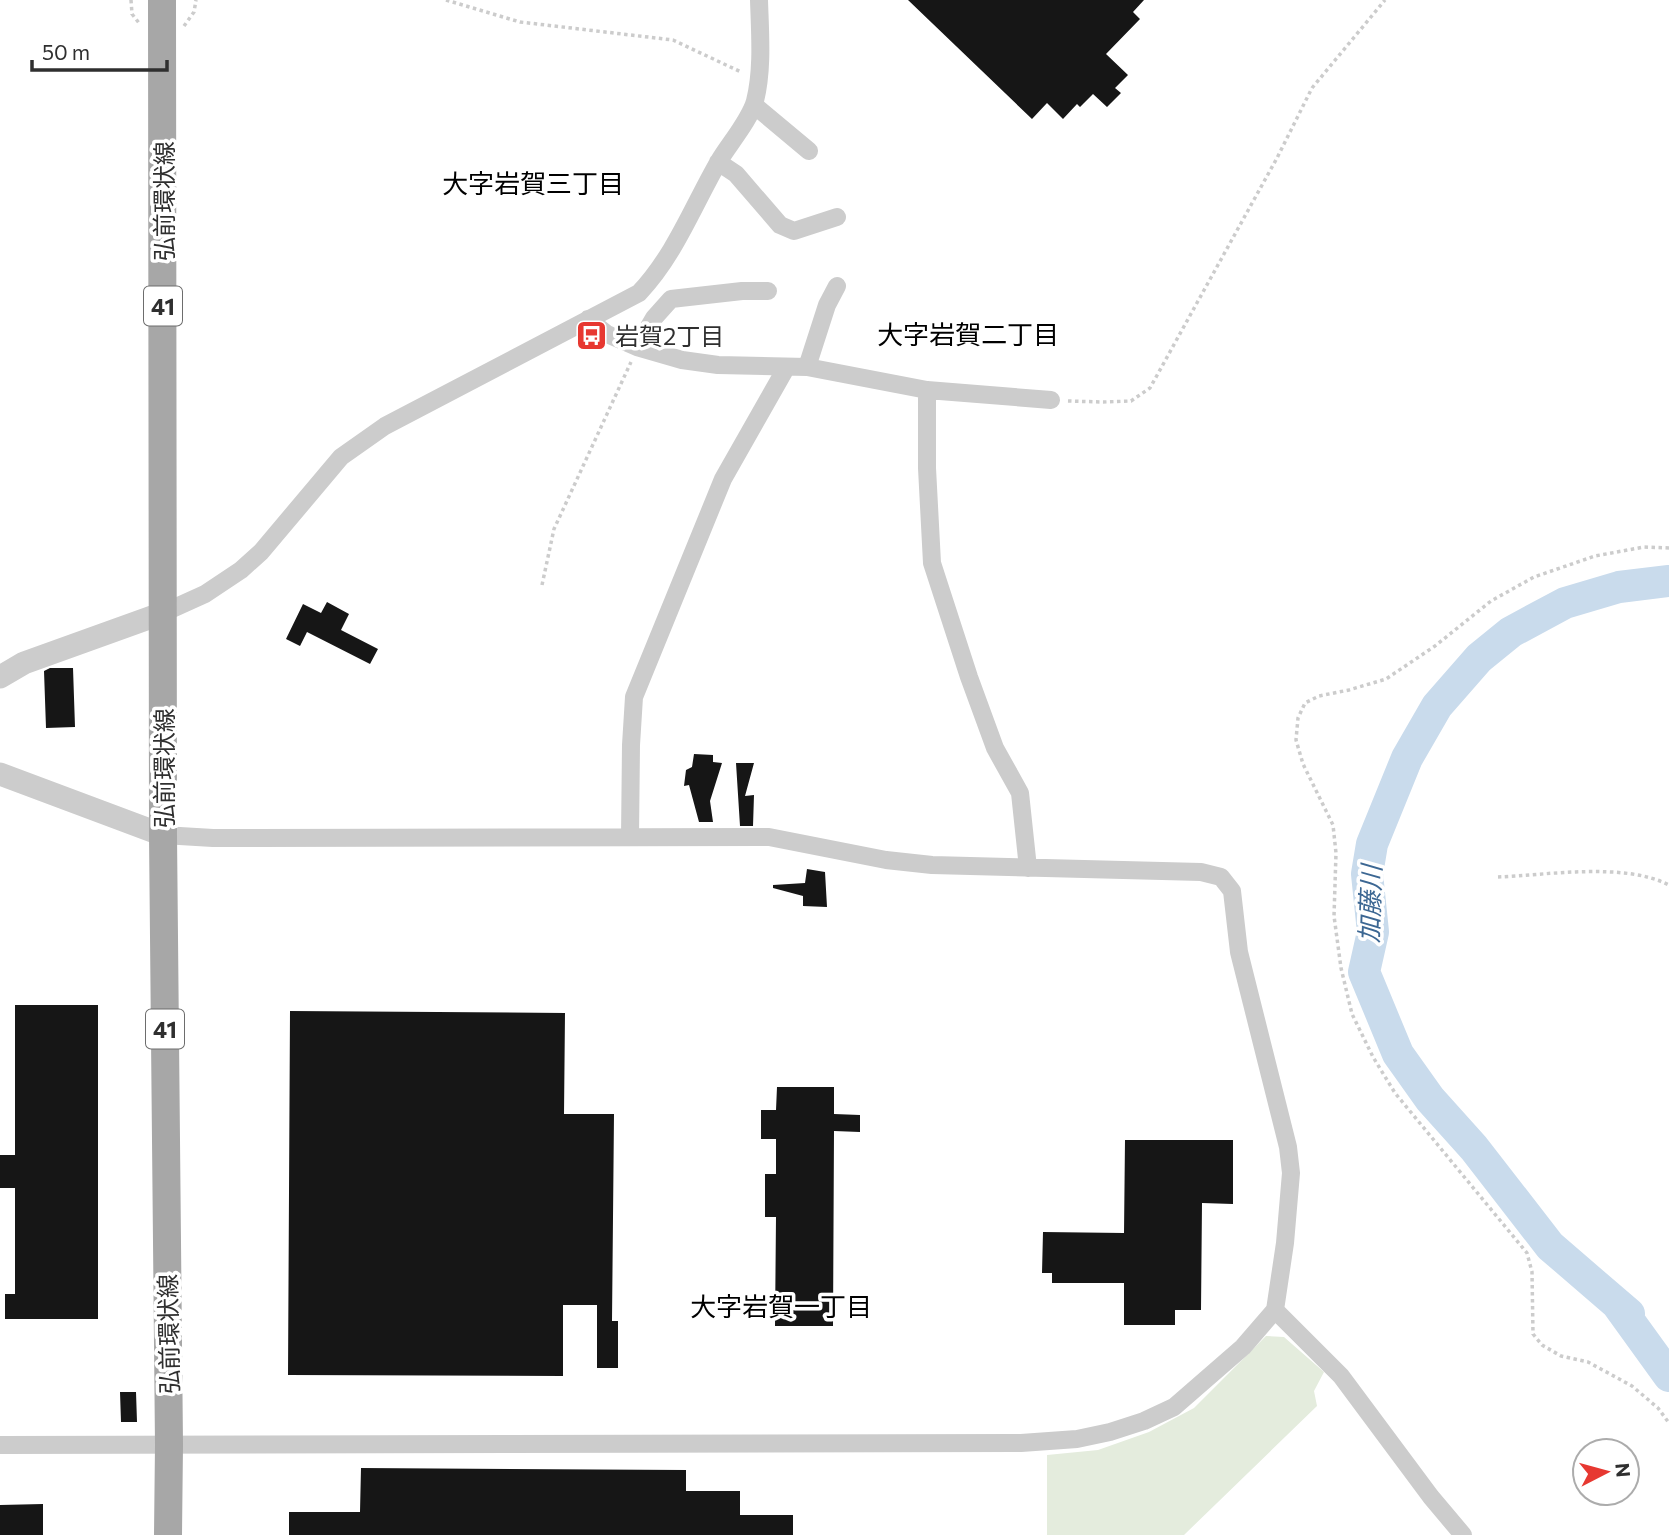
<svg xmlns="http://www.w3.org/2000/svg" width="1669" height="1535" font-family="Commissioner,'Noto Sans JP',sans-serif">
  <rect width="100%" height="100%" fill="#fff"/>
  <path fill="#e4ecdd" d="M1266,1336l18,1 40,35 -10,19 3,15 -133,129h-137v-80l51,-5 51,-18 45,-24z"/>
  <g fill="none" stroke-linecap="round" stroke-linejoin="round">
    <path stroke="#c9dbec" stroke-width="32" d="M1669,581l-50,6 -54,16 -54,29 -32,26 -42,48 -30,52 -35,86 -5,30 6,58 -9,40 34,82 32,45 44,49 76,98 79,68 -12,-10 52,72"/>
  </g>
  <path fill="#161616" d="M908,0h236l-11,12 7,7 -34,35 22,21 -13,13 6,5 -14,14 -14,-13 -13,13 -3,-3 -14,15 -16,-16 -15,16z
    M327,602l22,12 -8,16 37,19 -8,15 -63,-32 -7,14 -14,-7 17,-35 18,9z
    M50,668h23l2,59 -29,1 -2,-57z
    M694,754l19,1v7l9,1 -12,38 3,21h-14l-10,-37 -5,1 2,-16 6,-3z
    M736,763h18l-9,33 9,-1 -1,31h-13z
    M807,869l18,3 2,35 -24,-1v-10l-30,-8v-3l32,-2z
    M15,1005h83v314h-93v-25h10v-106h-15v-33h15z
    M290,1011l275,2 -1,101h50l-2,207h6v47h-21v-63h-34v71l-275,-1z
    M777,1087h57v27l26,1v17l-26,-1 -1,195h-58l1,-109h-11v-43h11v-35h-15v-29h15z
    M1125,1140h108v64l-31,-1 -1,107h-26v15h-51v-42h-72v-10h-10l1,-41 81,1z
    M120,1392h16l1,30h-16z
    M361,1468l325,2v21h54v24h53v20h-504v-23h71z
    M43,1504v31h-43v-30z"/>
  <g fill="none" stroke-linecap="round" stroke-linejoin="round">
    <path stroke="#ccc" stroke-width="3.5" stroke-dasharray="3.5 3.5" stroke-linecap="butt" d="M131,0l1,14 7,9
      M446,0l74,22 153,18 68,32
      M184,26l10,-14 2,-12
      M1068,401l35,1 28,-1 19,-13 127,-230 35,-70 73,-88
      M1669,548l-25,-1 -49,9 -61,21 -43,24 -56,45 -49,33 -37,11 -30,6 -14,7 -7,15 -2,22 7,24 30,61 3,28 -2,63 7,52 11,46 21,43 22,36 132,160 5,19 1,62 9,11 19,11 27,6 44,24 26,22 11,15
      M542,585l12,-56 77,-167
      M1498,877c50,-2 126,-15 171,8"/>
    <path stroke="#ccc" stroke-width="18" d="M754,105l55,46
      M718,162l18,12 44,51 14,6 43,-14
      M588,319l19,15 30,13 45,13 36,5 89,2 120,23 124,10
      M637,347l17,-29 17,-19 71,-8h26
      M807,367l20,-62 10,-19
      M927,390v78l5,95 37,114 26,71 25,45 8,75
      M163,613l42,-19 36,-24 20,-18 80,-95 44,-31 254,-133c36,-38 54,-87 80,-132 10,-17 31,-41 36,-60 8,-32 5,-68 4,-101
      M630,837l1,-92 3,-48 89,-218 63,-111
      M1275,1310l66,66 90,121 32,38
      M0,1445l1021,-2 56,-4 33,-7 34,-11 30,-14 69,-60 32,-37 10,-67 6,-70 -3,-26 -49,-195 -7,-61 -11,-14 -20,-5 -269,-7 -46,-5 -117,-23 -556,1 -50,-3"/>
    <path stroke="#ccc" stroke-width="23" d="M0,677l24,-14 139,-50
      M0,774l163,61"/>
    <path stroke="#a7a7a7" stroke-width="28" d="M162,0l1,835 6,610 -1,90"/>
  </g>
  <defs>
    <symbol id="bus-square" viewBox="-11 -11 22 22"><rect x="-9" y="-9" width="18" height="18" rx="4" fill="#e73831" stroke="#fff"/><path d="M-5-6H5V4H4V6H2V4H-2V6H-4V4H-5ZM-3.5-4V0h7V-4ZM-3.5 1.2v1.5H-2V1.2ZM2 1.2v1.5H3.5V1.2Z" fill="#fff"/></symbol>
  </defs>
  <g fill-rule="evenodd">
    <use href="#bus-square" x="574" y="318" width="35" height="35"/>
  </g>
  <g text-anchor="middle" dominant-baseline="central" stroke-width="7" stroke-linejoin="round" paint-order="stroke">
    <g fill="#fff" stroke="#6d6d6d" stroke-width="2">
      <rect x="144" y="286.5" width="38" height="39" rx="5"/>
      <rect x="146" y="1009.5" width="38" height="39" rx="5"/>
    </g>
    <g font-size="23" font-weight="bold" fill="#2f2f2f">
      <text x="163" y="306">41</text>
      <text x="165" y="1029">41</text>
    </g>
    <g font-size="24" fill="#2f2f2f" stroke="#fff">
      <text transform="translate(163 201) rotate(-90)">弘前環状線</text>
      <text transform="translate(163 768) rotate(-90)">弘前環状線</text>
      <text transform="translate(168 1334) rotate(-91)">弘前環状線</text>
    </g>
    <g font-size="24" fill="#2f2f2f" stroke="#fff" text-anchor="start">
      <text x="615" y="335">岩賀2丁目</text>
    </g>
    <g font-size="26" fill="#000" stroke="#fff">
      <text x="533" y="182">大字岩賀三丁目</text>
      <text x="968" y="333">大字岩賀二丁目</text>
      <text x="781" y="1305">大字岩賀一丁目</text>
    </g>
    <g font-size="26" font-style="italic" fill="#3c6793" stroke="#fff">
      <text transform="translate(1369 904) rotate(-88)">加藤川</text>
    </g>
  </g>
  <g transform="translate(1606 1472) rotate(84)"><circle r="33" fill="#ffffff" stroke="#acacac" stroke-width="2"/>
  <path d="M0-5L12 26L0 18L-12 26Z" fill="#e73831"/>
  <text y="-10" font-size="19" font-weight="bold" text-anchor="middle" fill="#2f2f2f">N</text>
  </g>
  <path d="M32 60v10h135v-10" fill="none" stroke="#2f2f2f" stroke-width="3.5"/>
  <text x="42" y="60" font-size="21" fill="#2f2f2f" stroke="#ffffff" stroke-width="5" paint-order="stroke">50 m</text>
</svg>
